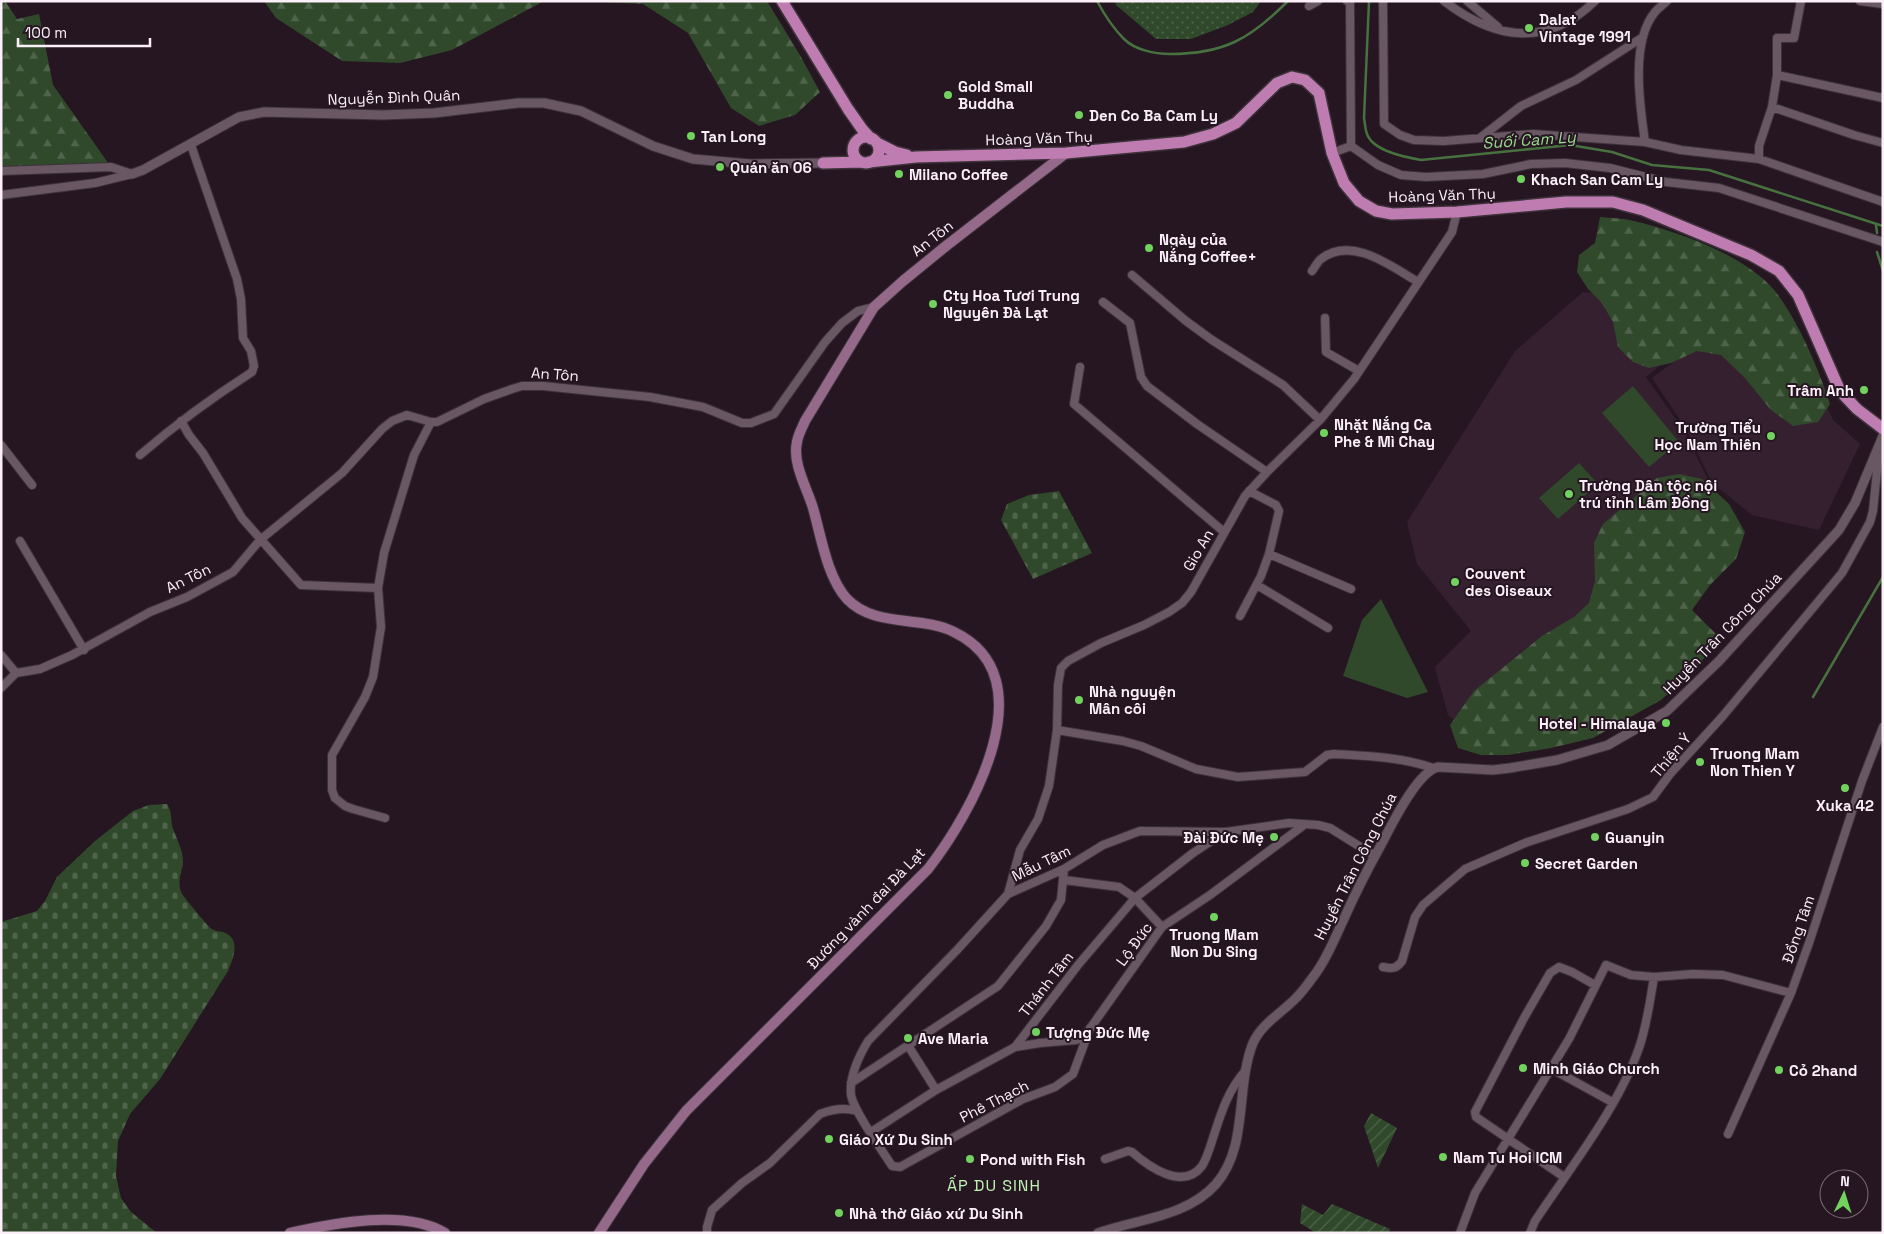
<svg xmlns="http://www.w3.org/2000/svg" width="1884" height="1234" font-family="'Space Grotesk',sans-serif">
  <defs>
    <pattern id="forest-firs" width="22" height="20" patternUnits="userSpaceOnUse" patternTransform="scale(1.25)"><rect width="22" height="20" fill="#30492b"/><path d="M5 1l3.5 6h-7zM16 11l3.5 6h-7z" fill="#4f644a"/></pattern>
    <pattern id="cemetery-stones" width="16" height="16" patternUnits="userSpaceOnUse" patternTransform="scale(1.25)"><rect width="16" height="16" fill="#30492b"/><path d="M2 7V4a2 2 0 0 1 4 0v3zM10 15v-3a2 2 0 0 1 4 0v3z" fill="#4f644a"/></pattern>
    <pattern id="park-dots" width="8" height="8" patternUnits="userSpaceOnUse" patternTransform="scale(1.25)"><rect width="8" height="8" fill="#30492b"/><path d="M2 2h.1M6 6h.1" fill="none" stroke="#4f644a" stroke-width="1.8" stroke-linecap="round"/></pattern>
    <pattern id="garden-furrows" width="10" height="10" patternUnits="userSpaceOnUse" patternTransform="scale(1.25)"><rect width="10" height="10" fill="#30492b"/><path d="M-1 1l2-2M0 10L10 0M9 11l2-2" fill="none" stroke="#4f644a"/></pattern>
  </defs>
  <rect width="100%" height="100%" fill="#261622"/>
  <path fill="#352030" d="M1583,292l26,2 61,63 -24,20 38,54 53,107 -274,190 -15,-13 -13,-48 36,-36 -54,-67 -10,-42 108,-171z
    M1719,328l96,51 18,41 27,24 -41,86 -67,-15 -40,-32 -26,-54 -34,-51z"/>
  <path fill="#30492b" d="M1633,386l46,56 -30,25 -47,-54z
    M1579,463l19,21 -40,35 -19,-21z
    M1381,599l47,93 -21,6 -64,-22 19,-56z"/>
  <path fill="url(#forest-firs)" d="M1,1h4l12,18 22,-5 14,71 58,82 -110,2z
    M264,1h280l-92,49 -52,13 -58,-2 -66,-43z
    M580,1h187l34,56 19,35 -25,23 -36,11 -28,-18 -43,-75 -45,-29z
    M1600,217c11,1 23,1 34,4 45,11 111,34 141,70 23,29 44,79 55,113l-12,18 -25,4 -22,-16 -26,-32 -24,-23 -24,-4 -26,12 -22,5 -16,-6 -15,-15 -5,-25 -11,-19 -14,-14 -11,-17 2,-17 16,-12z
    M1679,474l23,5 27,25 16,28 -9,27 -26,26 -18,25 28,28 -24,30 -35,32 -68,38 -42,10 -43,7h-27l-23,-7 -8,-23 24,-34 68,-55 32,-19 15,-14 6,-22 -1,-38 9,-19 54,-46z"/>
  <path fill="url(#cemetery-stones)" d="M1059,491l33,62 -59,26 -32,-59 6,-16 22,-9z
    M167,804c6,10 3,16 6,25 4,10 10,22 10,33 -1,11 -6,18 -2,30 1,3 28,36 31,37 3,2 7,2 11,3 19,7 10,26 5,39l-68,108 -30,35 -12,27 -2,35 5,22 10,14 26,21h-156v-311l36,-11 8,-10 12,-24 38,-36 38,-30 16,-6z"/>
  <path fill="url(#park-dots)" d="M1115,1h146l-8,11 -25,13 -37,14h-35l-40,-34z"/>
  <path fill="url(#garden-furrows)" d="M1371,1113l26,15 -19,40 -14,-42z
    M1302,1204l21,11 9,-11 58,25 -1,4h-73l-16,-10z"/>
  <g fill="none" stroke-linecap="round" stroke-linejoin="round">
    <path stroke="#47723f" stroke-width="2.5" d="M1097,1c7,13 16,27 27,38 11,11 31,15 46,15 54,0 80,-15 118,-53
      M1369,1l-5,117c1,5 1,11 3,16 6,17 38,23 54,26l149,-15 42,7 40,13 57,5 174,56
      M1876,225l1,8
      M1877,252l6,19
      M1813,697l70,-120"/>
    <defs>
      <path id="minor" d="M1347,1l3,2 1,143 27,19 23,10 25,2 57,-3 48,-10 34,-1 45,5 56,14 53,6 164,54
        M1383,1l1,123 16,11 14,5 30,1 89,-7 112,8 36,8 78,9 124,43
        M1444,1c51,39 103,47 151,0
        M1467,1l31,26
        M1860,1l23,3
        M1309,6l9,-5
        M1777,75v-37h17l7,-37
        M1772,107l82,28 29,8
        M1480,138l41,-32 55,-26 67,-43
        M1645,142c-5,-36 -15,-100 10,-130 3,-4 8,-7 12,-11
        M1332,153l19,-7
        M1759,159v-13l13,-39 5,-32 106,23
        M1,171l110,-4 21,7
        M1,195l94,-12 37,-9
        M1312,271c3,-4 6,-10 9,-12 31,-24 71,8 97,23
        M1132,275l54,46 26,19 71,45 37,35
        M1103,302l27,21 11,54 6,9 50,38 70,48
        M1325,318l1,34 33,19
        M1080,367l-6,37 150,128
        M181,421l8,14 14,18 39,65 59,67 77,3
        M1,445l31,40
        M140,455c36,-31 73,-58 112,-83l2,-6 -3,-15 -8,-13 -2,-39 -4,-20 -46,-134
        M20,541l64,109
        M1269,554l82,35
        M1257,585l71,43
        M1240,616l21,-40 8,-22 10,-43 -3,-6 -27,-14
        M1,655l15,18
        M1,688l15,-15 24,-4 32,-14 78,-43 37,-15 46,-25 27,-32 82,-67 40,-44 10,-8 15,-6 24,7h6l47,-23 28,-10 10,-3h21l107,11 53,10 39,16h9l23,-9 51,-72 17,-19 16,-12 16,-4
        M1057,730l66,11 18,5 55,23 42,8 67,-5 22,-17 7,-1c33,2 68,3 99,14
        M385,818l-32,-9 -8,-3 -10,-8 -3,-8v-35l33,-58 8,-20 8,-50 -3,-39 6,-35 30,-98 17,-33
        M1064,880l55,7 16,11 27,29
        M1008,894l12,-44 18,-31 11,-33 8,-56 1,-45 3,-17 7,-7 33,-18 43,-18 25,-13 13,-9 9,-11 54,-96 22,-24 53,-52 34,-41 98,-147 5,-20
        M1383,967c9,2 13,2 19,-6l13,-44 8,-12 42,-36 60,-26 103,-34 25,-12 17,-23 52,-57 120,-144 28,-51 3,-11 6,-61
        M1090,1028l-17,46 -18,13 -32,12 -123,68 -8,-1c-10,-16 -38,-54 -41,-71 -2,-18 8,-39 17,-54l89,-91 51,-56 56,-25 39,-24 37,-14 86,1 63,-9 29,2 12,3 45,28
        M909,1047l27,43
        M1015,1047l25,-4 36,-3 8,-3 78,-110 48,-32 94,-70
        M1552,1069l60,33
        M851,1083l147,-97 48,-60 15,-26 3,-31
        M871,1132l65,-42 79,-43 63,-82 57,-67 58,-45 32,-21
        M1728,1134l63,-141 18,-50 53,-162 21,-54
        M1105,1159l23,-8 4,1c17,15 51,39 70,14 5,-8 8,-19 11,-28 8,-25 15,-48 33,-68
        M1564,1177l-88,-60 -1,-5 49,-94 26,-45 9,-6 13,5 23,13
        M707,1233v-6l5,-17 30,-27 28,-20 50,-49c13,-5 24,-7 37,-3
        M1460,1233l15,-40 94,-154 37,-74 25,10 23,2 39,-3 30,1 68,18
        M1530,1233l5,-12c35,-53 83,-113 104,-173 8,-23 11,-47 15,-71"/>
      <path id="tertiary" d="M132,174l11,-4 96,-53 25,-5 119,3 51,-2 84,-10h26l37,8 72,35 40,13 57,5 73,-1
        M1098,1233c39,-14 89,-16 118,-49 33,-38 19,-96 37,-141 9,-20 29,-30 44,-46 7,-7 13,-16 19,-24 11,-15 18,-33 26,-50 12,-27 25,-53 39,-78 10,-19 36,-73 57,-78l55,3 17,-2 47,-8 51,-15 59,-34 52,-50 120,-131 16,-27 28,-67"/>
      <path id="secondary" d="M290,1233c44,-10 115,-24 155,0
        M599,1233l45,-69 42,-53 242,-242c44,-56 120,-192 26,-237 -34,-17 -79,-4 -107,-33 -20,-22 -26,-63 -34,-91 -6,-20 -21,-45 -16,-66 1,-7 5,-14 8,-21l69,-114 29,-26 43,-35 120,-93"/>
      <path id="primary" d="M782,1l66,108 14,20 9,10
        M853 150a13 13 0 1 1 26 0a13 13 0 1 1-26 0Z
        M877,143l18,9 12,3
        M869,162l47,-5 150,-4 118,-11 29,-8 23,-11 41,-40 15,-6 13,3 14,13 13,60 12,30 15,18 17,10 16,3 65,-2 109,-10h47l30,8 108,45 28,16 19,24 42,96 17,18 26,20
        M823,163l38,-1"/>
    </defs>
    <use href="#minor" stroke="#3d323a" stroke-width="10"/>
    <use href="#tertiary" stroke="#3d323a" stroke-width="11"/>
    <use href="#secondary" stroke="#3d323a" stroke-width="12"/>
    <use href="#primary" stroke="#3d323a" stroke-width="14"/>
    <use href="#minor" stroke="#695764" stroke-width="8"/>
    <use href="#tertiary" stroke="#695764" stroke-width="9"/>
    <use href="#secondary" stroke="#94698a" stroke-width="10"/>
    <use href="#primary" stroke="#bf7cb1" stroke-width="11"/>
  </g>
  <g fill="#71d25e" stroke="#261622" stroke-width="2">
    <circle cx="1529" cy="28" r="5"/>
    <circle cx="948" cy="95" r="5"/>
    <circle cx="1079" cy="115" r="5"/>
    <circle cx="691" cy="136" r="5"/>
    <circle cx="720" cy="167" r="5"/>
    <circle cx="899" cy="174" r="5"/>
    <circle cx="1521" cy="179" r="5"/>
    <circle cx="1149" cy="248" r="5"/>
    <circle cx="933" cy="304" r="5"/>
    <circle cx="1864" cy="390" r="5"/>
    <circle cx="1324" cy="433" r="5"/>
    <circle cx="1771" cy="436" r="5"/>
    <circle cx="1569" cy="494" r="5"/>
    <circle cx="1455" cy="582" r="5"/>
    <circle cx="1079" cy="700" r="5"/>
    <circle cx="1666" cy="723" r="5"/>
    <circle cx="1700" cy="762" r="5"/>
    <circle cx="1845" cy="788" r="5"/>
    <circle cx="1274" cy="837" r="5"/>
    <circle cx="1595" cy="837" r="5"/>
    <circle cx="1525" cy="863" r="5"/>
    <circle cx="1214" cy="917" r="5"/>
    <circle cx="1036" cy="1032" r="5"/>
    <circle cx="908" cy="1038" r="5"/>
    <circle cx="1523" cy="1068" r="5"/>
    <circle cx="1779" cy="1070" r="5"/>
    <circle cx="829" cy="1139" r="5"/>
    <circle cx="1443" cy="1157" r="5"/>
    <circle cx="970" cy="1159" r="5"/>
    <circle cx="839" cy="1213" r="5"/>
  </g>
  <g text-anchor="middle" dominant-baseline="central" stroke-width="4" stroke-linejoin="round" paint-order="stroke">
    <g font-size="15" font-weight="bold" fill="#fbeff8" stroke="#261622" text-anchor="start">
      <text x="1539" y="19">Dalat<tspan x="1539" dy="17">Vintage 1991</tspan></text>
      <text x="958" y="86">Gold Small<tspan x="958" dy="17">Buddha</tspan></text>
      <text x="1089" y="115">Den Co Ba Cam Ly</text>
      <text x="701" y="136">Tan Long</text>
      <text x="730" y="167">Quán ăn 06</text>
      <text x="909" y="174">Milano Coffee</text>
      <text x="1531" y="179">Khach San Cam Ly</text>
      <text x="1159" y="239">Ngày của<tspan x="1159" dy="17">Nắng Coffee+</tspan></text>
      <text x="943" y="295">Cty Hoa Tươi Trung<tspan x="943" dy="17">Nguyên Đà Lạt</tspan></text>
      <text x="1854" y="390" text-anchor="end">Trâm Anh</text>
      <text x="1334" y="424">Nhặt Nắng Ca<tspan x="1334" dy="17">Phe &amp; Mì Chay</tspan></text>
      <text x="1761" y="427" text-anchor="end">Trường Tiểu<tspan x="1761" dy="17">Học Nam Thiên</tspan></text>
      <text x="1579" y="485">Trường Dân tộc nội<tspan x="1579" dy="17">trú tỉnh Lâm Đồng</tspan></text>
      <text x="1465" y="573">Couvent<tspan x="1465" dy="17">des Oiseaux</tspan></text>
      <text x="1089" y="691">Nhà nguyện<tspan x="1089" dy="17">Mân côi</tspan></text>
      <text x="1656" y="723" text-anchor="end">Hotel - Himalaya</text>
      <text x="1710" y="753">Truong Mam<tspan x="1710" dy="17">Non Thien Y</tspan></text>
      <text x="1845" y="805" text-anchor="middle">Xuka 42</text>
      <text x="1264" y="837" text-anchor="end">Đài Đức Mẹ</text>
      <text x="1605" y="837">Guanyin</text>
      <text x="1535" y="863">Secret Garden</text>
      <text x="1214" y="934" text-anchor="middle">Truong Mam<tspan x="1214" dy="17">Non Du Sing</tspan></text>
      <text x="1046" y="1032">Tượng Đức Mẹ</text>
      <text x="918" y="1038">Ave Maria</text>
      <text x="1533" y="1068">Minh Giáo Church</text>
      <text x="1789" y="1070">Cỏ 2hand</text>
      <text x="839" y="1139">Giáo Xứ Du Sinh</text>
      <text x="1453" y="1157">Nam Tu Hoi ICM</text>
      <text x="980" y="1159">Pond with Fish</text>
      <text x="849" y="1213">Nhà thờ Giáo xứ Du Sinh</text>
    </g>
    <g font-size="15" fill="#fbeff8" stroke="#261622">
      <text transform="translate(394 97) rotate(-2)">Nguyễn Đình Quân</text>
      <text transform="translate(1039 138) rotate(-2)">Hoàng Văn Thụ</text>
      <text transform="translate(1442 195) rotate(-2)">Hoàng Văn Thụ</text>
      <text transform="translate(932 238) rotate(-38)">An Tôn</text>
      <text transform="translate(555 374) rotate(4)">An Tôn</text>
      <text transform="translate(1198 550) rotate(-60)">Gio An</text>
      <text transform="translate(188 578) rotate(-26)">An Tôn</text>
      <text transform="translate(1722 633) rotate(-46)">Huyền Trân Công Chúa</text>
      <text transform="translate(1671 755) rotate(-50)">Thiện Ý</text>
      <text transform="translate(1041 863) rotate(-26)">Mẫu Tâm</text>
      <text transform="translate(1355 866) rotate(-63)">Huyền Trân Công Chúa</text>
      <text transform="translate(866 908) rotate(-46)">Đường vành đai Đà Lạt</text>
      <text transform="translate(1798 929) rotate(-71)">Đồng Tâm</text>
      <text transform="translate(1134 944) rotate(-54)">Lộ Đức</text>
      <text transform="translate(1046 984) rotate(-52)">Thánh Tâm</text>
      <text transform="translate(994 1101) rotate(-27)">Phê Thạch</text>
    </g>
    <g font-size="16" font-style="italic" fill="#99d98d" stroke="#261622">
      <text transform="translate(1529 140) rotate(-4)">Suối Cam Ly</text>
    </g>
    <g font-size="16" letter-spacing="1" fill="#bff4b5" stroke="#261622">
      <text x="994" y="1185">ẤP DU SINH</text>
    </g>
  </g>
  <rect width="1884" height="1234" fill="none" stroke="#fbeff8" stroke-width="5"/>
  <g transform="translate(1844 1194) rotate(4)"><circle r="24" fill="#261622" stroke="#7b6d78"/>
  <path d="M0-4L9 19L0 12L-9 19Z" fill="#71d25e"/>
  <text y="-8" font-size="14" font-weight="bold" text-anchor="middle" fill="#fbeff8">N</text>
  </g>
  <path d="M18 38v8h132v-8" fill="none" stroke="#fbeff8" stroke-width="2.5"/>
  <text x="25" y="38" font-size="15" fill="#fbeff8" stroke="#261622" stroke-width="4" paint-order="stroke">100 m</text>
</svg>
